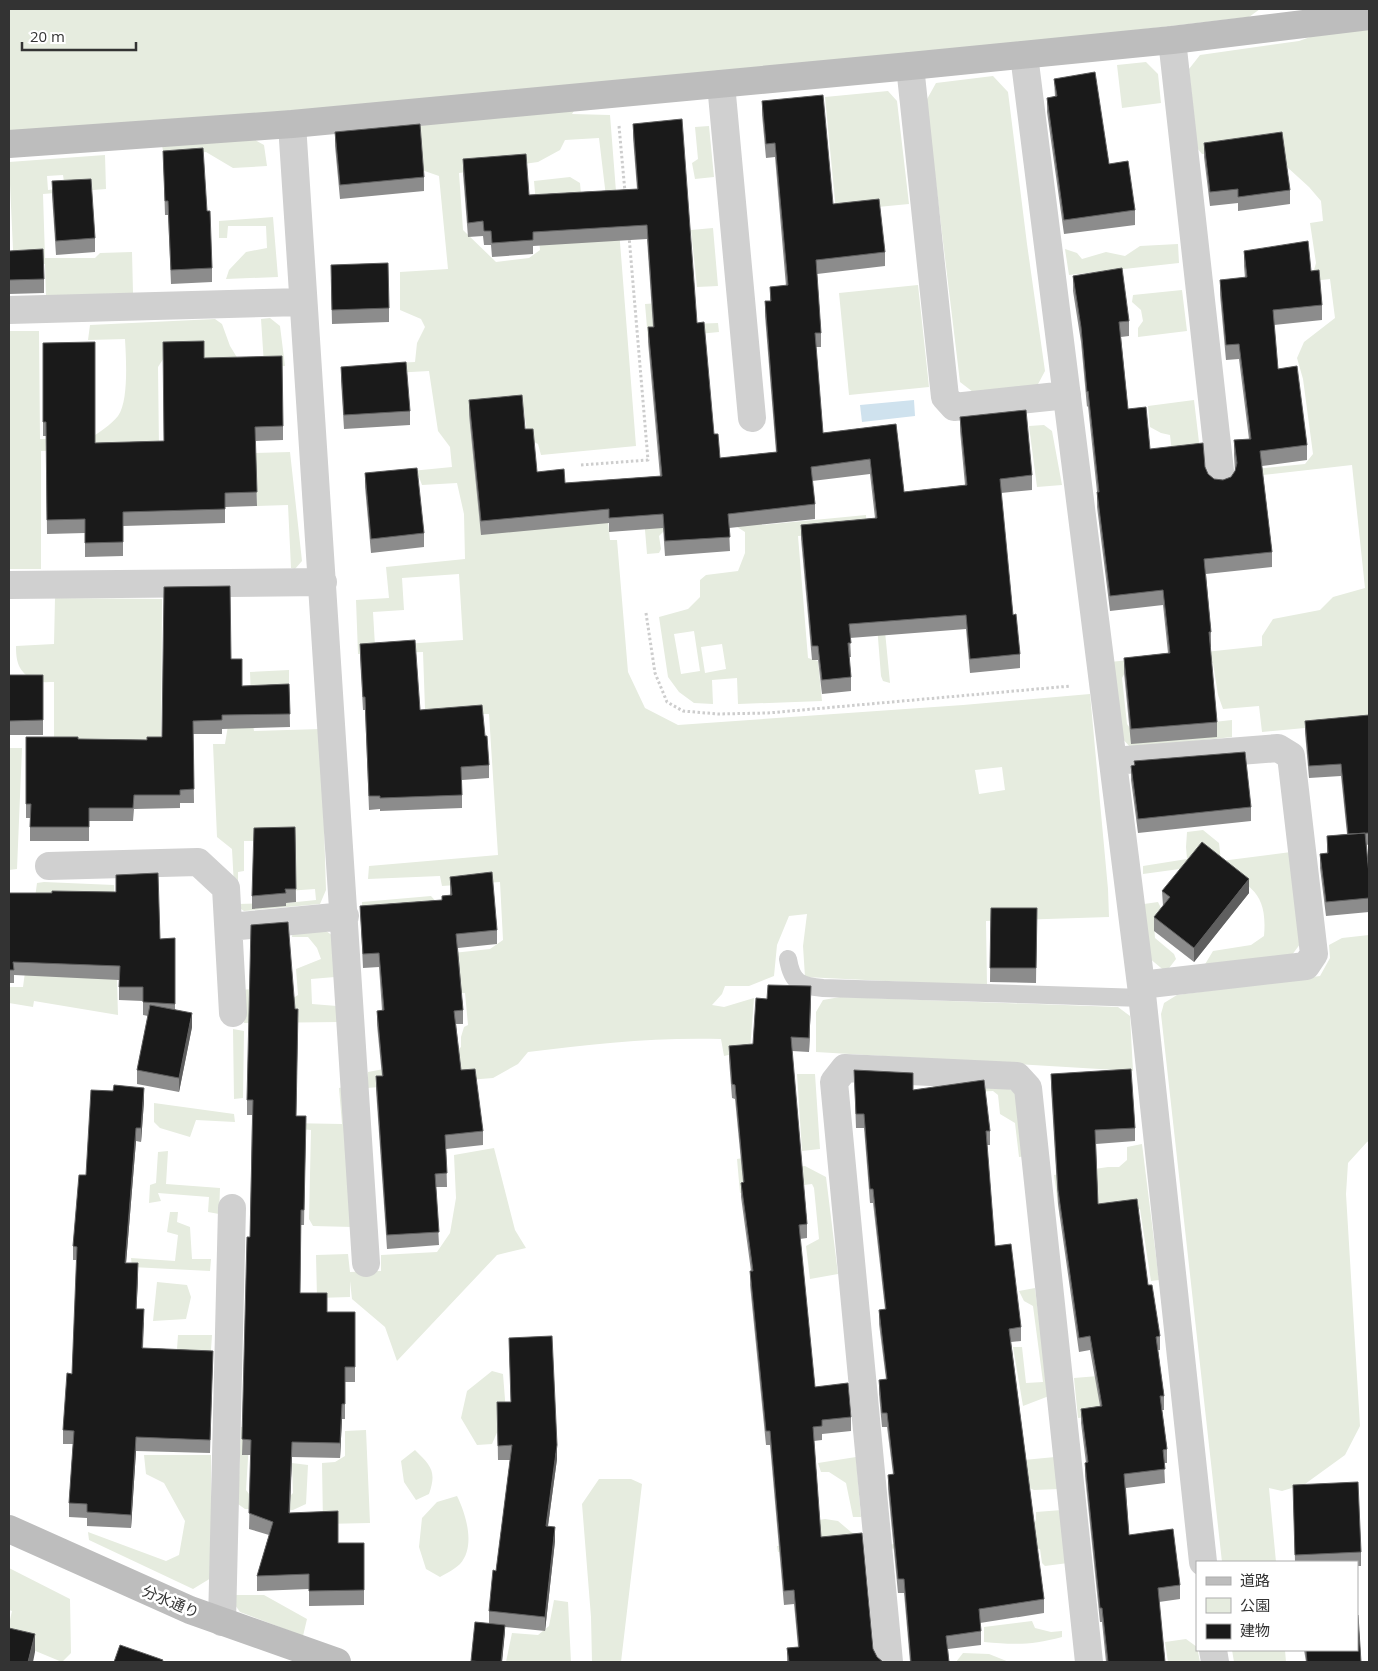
<svg xmlns="http://www.w3.org/2000/svg" width="1378" height="1671" font-family="'Open Sans','Noto Sans JP',sans-serif">
  <rect width="100%" height="100%" fill="#fff"/>
  <path fill="#e6ecdf" fill-rule="evenodd" d="M9,9h1251l-11,8 -225,26 -434,41 -18,30 38,1 26,331 -95,9 -3,-11 -10,-5 -5,-34 -42,130 123,-50 6,55h7l11,132 17,36 33,17 285,-20 127,-11 18,195 1,28 -123,4 1,65 -182,-9 -2,-31 4,-32 -18,2 -12,29 -3,31 -25,10h-24l-3,8 -10,11 12,2 30,-9 -4,52 -26,6 -3,-17c-65,-2 -129,5 -193,13l-10,12 -25,14 -126,10 1,-16 83,-16 10,-9v-10l3,-10 4,-2 -3,-32 -41,2 -62,-79v-14l69,-6 8,9 14,48 37,-4 13,-9 -3,-58 -58,4 -2,-10 -72,3 1,-13 129,-11 -9,-141h-47l-17,-5 -2,-57 -65,2 -2,-54 33,-2 -3,-31 79,-8 -1,-45 -7,-31 -35,2 -3,-8 -18,2v-7l51,-5 -2,-20 -12,-16 -9,-60 -54,3 1,-10 39,-2 2,-19 8,-16 -4,-8 -21,-9v-38l48,-3 -9,-93 -23,-8 -43,-37 -364,4zM599,138l8,67 -24,11 -3,-33 -10,-6 -36,4 6,69 -11,8 -33,4 -33,-32 -4,-57 79,-11 22,-12 5,-10zM459,574l4,66 -88,6 -2,-34 31,-2 -2,-32zM1002,767l3,23 -26,4 -4,-24z
    M1369,27v695l-107,10 -3,-26 -36,3 -5,-14 -5,-32 -86,6 -5,9 5,46 5,7 100,-11v17l-101,11 -11,-12 -10,-74 152,-16v-10l11,-17 47,-9 13,-13 32,-9 -13,-123 -98,11 1,-7 50,-5 8,-10 -10,-75 -6,-21 7,-16 31,-24 -5,-39 -79,9 2,-7 61,-11 2,-7 -6,-40 13,-2 -2,-20 -12,-14 -34,-31 -73,-2 -5,-6 -8,-79 11,-14 99,-14 28,-10z
    M1146,62l12,12 3,29 -39,5 -5,-43z
    M993,76l15,16 19,152 18,127 -8,15 -64,6 -13,-10 -34,-281 10,-18z
    M888,91l9,10 12,103 -73,7 -11,-114z
    M709,126l5,51 -19,2 -3,-16 6,-4 -3,-32z
    M251,138l13,7 3,21 -34,2 -27,-16 -42,5 -2,-12z
    M105,155l1,34 -63,5 2,64h50l5,-5 32,-1 1,41 -87,3 -1,-32 -36,1v-12l4,-3 -4,-88zM63,175l2,13 -17,2 -1,-14z
    M273,217l5,60 -52,2 3,-9 17,-18 21,-4 -1,-22h-38l-1,12h-8v-17z
    M713,228l5,58 -21,1 -6,-57z
    M1178,244l1,19 -110,12 -4,-26 12,4 5,6 24,-7 19,4 15,-10z
    M918,285l11,102 -80,8 -10,-102z
    M1182,290l5,41 -49,6v-9l5,-7 -2,-11 -9,-8 1,-7z
    M687,301l4,23 27,-1 1,9 -71,7 -3,-35z
    M270,318l10,8 5,40 -21,-1 -3,-46z
    M215,319l7,5 8,22 11,18h-33l-8,-15 -31,1 -11,17 1,81 -118,3v118h-32v-238h30l1,108 48,1c10,-7 23,-15 30,-24 11,-15 8,-59 7,-77l-37,1 2,-15z
    M1194,400l7,59 -28,2 -3,-26 -9,-2 -11,-6 -2,-21z
    M1044,425l8,6 10,54 -25,2 -8,-61z
    M290,452l12,109 -7,8 -4,-1 -3,-63 -31,1 -2,-53z
    M761,511l1,14 104,-10 3,48 -54,-28 -17,1 10,122 10,3 4,40 -84,3 -1,-26 -25,2 1,24 -19,-1 -15,-11 -11,-15 -9,-60 29,-8 12,-12v-17l6,-5 32,-4 7,-18v-21l-11,-7 -67,3 -8,8 2,13 -2,4 -12,1 -3,-36zM694,631l6,40 -19,3 -7,-40zM722,644l4,25 -21,4 -4,-26z
    M881,590l9,93 -7,-2 -2,-5 -4,-51z
    M55,598l107,1 -1,148 -107,-1v-64c-6,0 -15,1 -20,-2 -16,-8 -18,-19 -18,-34l38,-2z
    M289,670v28l-38,1 -1,-27z
    M231,707h19l4,24 67,-2 5,161 -6,14 -76,7 -9,-6 -3,-56 -15,-12 -4,-93h12zM244,841h51l-19,62 -38,1v-32l6,-1zM315,889l1,11 -29,3v-12z
    M9,748h13l-5,121 -8,1z
    M1203,830l16,13 2,18 70,-9 12,88 -11,15 -88,11 9,-15 38,-6 13,-9c4,-45 -15,-50 -48,-72l-73,10v-8l44,-7 -1,-12 1,-15z
    M44,882l70,3 4,130 -84,-14 -1,6 -24,-4v-16h14l14,-104z
    M1158,902l5,10 -9,12 1,14 19,16 2,5 -10,13 -17,-14 -5,-54z
    M322,928l11,8 2,41 -24,2 1,25 25,2 2,16 -95,1 -3,-33 11,-1 38,11 8,-5 -2,-26 25,-10 -4,-11 -9,-11h-16l1,-8z
    M1369,935v206l-2,1 -19,21 -2,31 14,232 -15,29 -40,29 -23,7 -13,-3 7,74h-54l-61,-548 3,-11 13,-8 143,-19 10,-18 -1,-13 13,-7z
    M840,997l278,10 12,9 3,55 -317,-19v-40l7,-12z
    M233,1029l11,2 -1,67 -9,1z
    M797,1074h18l5,75 -18,2z
    M933,1086l74,1 14,11 6,58 -8,1 -4,-34 -15,-9 -2,-19 -5,-4 -59,3z
    M344,1087l9,140 -40,-1 -4,-7 2,-89 -24,-2v-5l55,1 -3,-36z
    M154,1103l80,11 1,8 -39,-2 -6,17 -30,-9 -6,-6z
    M1142,1144l17,136 -8,1 -11,-72 -80,10 -6,-44 54,-8h11l8,-7v-13z
    M494,1148l21,82 11,18 -29,7 -100,106 -12,-34 -33,-28 -2,-18v16l-33,1 -1,-43 32,-1 2,18 31,-1v-16l56,-3 13,-19 6,-35 -2,-43z
    M168,1151l-2,33 54,4 -1,26 -11,-2 1,-15 -51,-4 3,8 -12,2 1,-18 6,-2 2,-31z
    M743,1158l35,11 27,-3 21,11 12,97 -28,5 -4,-33 13,-7 -5,-51 -2,-4 -72,9 -3,-34z
    M170,1212h8l-1,10 13,5 2,32h19l-1,12 -78,-4 -1,-9 44,3 3,-26 -11,-3z
    M157,1282l30,3 4,12 -5,22 -33,2z
    M1035,1288l14,108 -26,10 -10,-59h9l4,36 17,-1 -10,-76 -9,-5 -5,-10z
    M178,1335h34l-2,30 -34,-2z
    M492,1371l11,3 3,38 -14,32 -15,1 -16,-27 6,-27z
    M1122,1374l23,37 -67,7 -4,-40z
    M241,1427h9l-4,63 6,8 34,2 7,-7 -1,-30 16,2 -2,39 -13,6 -48,-1 -7,-5z
    M366,1430l4,93 -47,1 -1,-61 13,-1 10,-6v-25z
    M415,1450c16,16 22,21 14,44l-13,6 -12,-18 -3,-21z
    M144,1455h67v123l-18,11 -104,-49 -1,-8 78,29 13,-6 6,-34 -21,-38 -18,-9z
    M856,1457l5,60h-8l-7,-34 -17,-11h-8l-3,-9z
    M1055,1457l5,32 -26,1 -9,-4 6,41 5,-7v-8l26,-2 6,53 -23,3 -3,-3 -2,-14 -71,10 -3,-18 -77,8 1,-4 17,-5 34,-72z
    M599,1479h32l11,5 -21,178h-29l-1,-45 -9,-113z
    M457,1496c9,18 19,51 3,68 -5,5 -13,9 -20,13l-14,-8 -7,-22 3,-29 15,-16z
    M825,1519l13,2 13,11 12,6v7l-85,7 -1,-6 44,-5 -2,-21z
    M9,1568l61,31 1,54 -9,9 -53,-22v-16l3,-13 -3,-1z
    M235,1595h29l43,24 -4,17 -63,-24 -5,-7z
    M554,1600l14,2 3,60h-65l6,-29 26,2 11,-9z
    M1032,1621l3,7 16,4 11,-1v6c-30,8 -47,8 -78,5v-15z
    M1186,1639l11,8 3,15h-32l-3,-20z
    M1232,1650h53l1,12h-52z
    M963,1653l26,1 20,8h-53z"/>
  <path fill="#cfe2ee" d="M914,400l1,16 -53,6 -2,-17z"/>
  <g fill="none" stroke-linecap="round" stroke-linejoin="round">
    <path stroke="#cdcdcd" stroke-width="3" stroke-dasharray="2.5 2.5" stroke-linecap="butt" d="M619,126l6,66
      M581,465l67,-5 -19,-224
      M646,613l9,60 12,29 16,9 35,3 50,-1 303,-27"/>
    <path stroke="#d0d0d0" stroke-width="18" d="M788,959c4,24 12,27 35,29l320,10"/>
    <path stroke="#d0d0d0" stroke-width="28" d="M1172,40l49,440
      M1024,55l117,930 62,577
      M910,66l35,331 9,10 113,-12
      M721,84l31,334
      M292,124l74,1139
      M9,310l294,-8
      M9,585l314,-3
      M1113,761l165,-13 13,8 23,198 -8,12 -165,19
      M49,866l149,-4 28,26 7,125
      M229,927l116,-11
      M222,1622l10,-414
      M1213,1650l2,12
      M889,1662l-55,-580 11,-14 172,8 11,12 61,574"/>
    <path stroke="#bdbdbd" stroke-width="28" d="M9,144l283,-20 618,-58 262,-26 197,-24
      M9,1529l181,81 147,52"/>
  </g>
  <path fill="#8c8c8c" d="M1054,79l55,85 26,46v15l-71,9 -17,-122v-14l8,-1z
    M762,101l71,103 52,48v14l-68,8 4,59v14h-5l7,86 73,-9 8,68 61,-7 -5,-54v-14l72,58v15l-31,3 12,122 7,39v14l-50,5 -4,-44 -116,9 1,19h-2l2,20v14l-29,3 -4,-34h-6l-11,-121v-14l74,-7 -5,-44 -58,7 3,23v15l-86,9 1,23 -65,5 -2,-28 -54,4v-9l-128,12 -12,-120v-15l56,29 12,43 28,11 95,-7 -12,-134v-15h5l-6,-88 -114,7v8l-41,3 -1,-12h-7l-1,-9 -15,1 -5,-63v-15l66,36 108,-6 -4,-51v-14l64,199 17,111 6,24 56,-6 -11,-136v-15h5v-14l16,-1 -11,-129 -9,1 -4,-43z
    M335,132l89,45v14l-84,8 -5,-53z
    M1204,143l86,47v14l-52,7v-8l-28,3 -6,-49z
    M163,151l44,60 5,57v14l-41,2 -3,-69h-3z
    M52,181l43,57v14l-39,3 -4,-59z
    M9,251l35,28v14l-35,1z
    M1244,251l67,20 11,34v15l-48,5 4,44 29,76v15l-45,6 10,86v15l-66,7 5,58v15h-1l7,75v15l-86,7 -7,-71v-15l44,-5 -5,-48 -53,6 -13,-104v-15l-9,-86 -1,1 -6,-65 -8,-51v-15l56,45v15l-8,1 7,72 22,40 55,18 3,7 6,5 9,1 8,-3 4,-6 -1,-16v-15l15,-1 -10,-80 -13,1 -6,-65v-15l25,-2 -1,-12z
    M331,279l58,29v14l-57,2z
    M43,343l52,100 69,-2 40,-83 79,68v14l-28,1 2,65 -32,1v16l-102,3v30l-38,1v-24l-38,1 -1,-98h-3z
    M341,367l69,44v14l-66,4 -3,-48z
    M365,473l59,60v14l-53,6 -6,-66z
    M360,644l60,66 65,26 4,29v13l-27,2v28l-82,3v-2l-11,1 -4,-100h-2l-3,-52z
    M231,659l11,27 47,-2 1,43 -68,2v5h-29l1,69h-14v5l-46,1 -1,12h-44v20h-59v-23h-4v-81l52,2 69,1 15,-3z
    M9,675h34v60h-34z
    M1369,715v129l-2,1 2,29v38l-43,4 -6,-48v-14l7,-1v-17l20,-2 -6,-58 -32,2 -4,-45v-12z
    M1134,761l117,46v14l-113,12 -7,-53v-14l3,-1z
    M295,827l1,75 -10,1v3l-34,3v-13z
    M450,877l47,53v14l-39,4 5,62v14h-7l5,46 22,61v14l-37,4 1,38h-11l3,58 -52,4 -11,-159v-14h6l-5,-51v-14l5,-1 -3,-43 -16,1 -3,-62 82,-6v-4l8,-1z
    M1162,891l87,2 -55,69 -40,-31v-14l9,-11z
    M9,893l151,46 15,-1v71l17,18 -13,65 -42,-8v-14l11,-54 -5,-1v-14l-24,-1v-20l-105,-5v8h-5z
    M991,908h46l-1,75 -46,-1z
    M811,1000l-2,52 -17,-1 15,173v14l-7,1 15,148 36,30v14l-29,3v6l-8,1 7,96 56,120 6,5h-96v-14l11,-1 -4,-43 -10,1 -14,-160h-4l-16,-160 1,-14 -10,-74v-14l2,-1 -8,-83 -3,-1 -3,-38v-14l24,-2z
    M295,1009l3,15 -2,92h10l-2,109h-3l-1,68 27,19h28v70h-10v37h-3l-2,39 -48,-1 -2,56 48,30h26v62l-55,1v-17l-52,2v-15l12,-41 -20,-6 2,-74h-9l8,-218 2,-122h-5v-15z
    M854,1070l59,20 77,41v14h-3l8,101 26,81v14l-10,1 33,257v14l-64,10 1,8v14l-33,4 1,13h-39l-6,-69h-6l-10,-104v-14l5,-1 -6,-47h-5l-3,-33v-14l7,-1 -7,-55v-14l6,-1 -12,-106h-3l-6,-75h-8z
    M1051,1074l84,54v13l-39,3 2,60 50,81 12,51v14h-2l6,46v14h-2l5,39v14h-3l1,20 -39,5 3,47 51,50v14l-21,3 6,60h-59l-4,-40h-2l-15,-146v-13h1l-5,-40v-14l19,-3 -10,-56 -11,2 -21,-148 -7,-116z
    M144,1101l-3,41 -5,-1 -10,122 12,14 -2,32 8,14 -1,25 70,3 -3,102 -74,-2 -5,77 -44,-2v-8l-18,-1v-14l4,-59h-10v-14l9,-56 5,-114h-4v-14l13,-71z
    M509,1338l48,121 -9,67 7,15 -10,90 -40,-4 -3,35h-31l18,-39v-12l7,-40 14,-111h-12l-1,-58h14z
    M1293,1485l68,67v14h-4v-4h-62z
    M1304,1650h53l4,12h-55z"/>
  <path fill="#5f5f5f" d="M1249,879v14l-55,69v-14z
    M811,986v14l-2,52v-14z
    M192,1013v14l-13,65v-14z
    M144,1088v13l-3,41v-14z
    M136,1128v13l-11,135v-13z
    M138,1263v14l-2,45v-13z
    M342,1404v15l-2,39v-15z
    M136,1437v14l-5,77v-13z
    M292,1442v15l-3,71v-15z
    M557,1445v14l-11,81v-14z
    M555,1527v14l-10,90v-14z
    M505,1625v7l-3,30h-1z
    M35,1634v18l-2,10h-5z"/>
  <path fill="#1a1a1a" stroke="#5f5f5f" d="M1095,72l14,92 19,-3 7,49 -71,10 -17,-122 10,-2 -3,-17z
    M823,95l10,109 46,-5 6,53 -69,8 5,73h-6l8,100 73,-9 8,68 63,-7 -7,-68 66,-7 6,65 -32,4 13,136 3,-1 4,40 -50,5 -4,-44 -117,9 2,19h-3l3,34 -29,3 -4,-34h-6l-11,-121 76,-7 -7,-59 -59,8 4,37 -87,10 2,23 -65,4 -2,-27 -54,4v-9l-128,12 -12,-121 53,-5 3,34h8l4,43 27,-3 1,14 97,-7 -14,-149h6l-7,-102 -114,7v8l-41,3 -1,-12h-7l-1,-10 -15,2 -5,-64 63,-5 3,41 109,-6 -5,-65 49,-5 15,204 7,-1 10,112h4l2,24 57,-6 -12,-151h6l-1,-14 18,-2 -13,-142 -9,1 -4,-43z
    M420,124l4,53 -84,8 -5,-53z
    M1282,132l8,58 -52,7v-8l-28,3 -6,-49z
    M203,148l4,63h3l2,57 -41,2 -3,-69h-3l-2,-50z
    M91,179l4,59 -39,3 -4,-60z
    M1308,241l3,30 8,-1 3,35 -49,5 5,59 19,-3 10,79 -47,6 12,101 -68,7 7,73h-2l8,90 -86,7 -7,-71 46,-5 -7,-63 -53,6 -13,-104h2l-11,-101 -1,1 -6,-65 -8,-51 49,-8 7,53 -10,1 9,87 18,-2 4,42 53,-6 2,24 3,7 6,5 9,1 8,-3 4,-6 2,-8 -3,-23 17,-1 -12,-95 -13,1 -6,-65 27,-3 -3,-26z
    M43,249l1,30 -35,1v-29z
    M388,263l1,45 -57,2 -1,-45z
    M204,341v17l78,-2 1,70 -28,1 2,65 -32,1v16l-102,3v30l-38,1v-24l-38,1 -1,-98h-3v-79l52,-1v101l69,-2 -1,-99z
    M406,362l4,49 -66,4 -3,-48z
    M417,468l7,65 -53,6 -6,-66z
    M230,586l1,73h11v27l47,-2 1,30 -68,1v5l-29,1 1,68 -14,1v5h-46l-1,13h-44v19h-59l1,-23h-5v-67h52v2l69,1v-3h15l2,-150z
    M415,640l5,70 62,-5 3,31h2l2,29 -28,2 1,28 -82,3v-2h-11l-4,-99h-2l-3,-53z
    M9,675h34v45l-34,1z
    M1369,715v118l-21,1 -7,-70 -32,2 -4,-45z
    M1245,752l6,55 -113,12 -7,-53 4,-1 -1,-4z
    M295,827l1,62h-11l1,4 -34,3 2,-68z
    M1365,833l4,41v24l-43,4 -6,-48 8,-1 -1,-17z
    M1202,842l47,37 -55,69 -40,-31 16,-20 -8,-6z
    M492,872l5,58 -41,4 7,76 -9,1 7,59 14,-1 8,62 -38,4 2,38 -12,1 4,58 -52,3 -11,-159h7l-6,-65 7,-1 -5,-57 -16,1 -3,-48 82,-6v-4l10,-1 -2,-18z
    M158,873l2,66 15,-1v66l-32,-2v-15h-24l1,-21 -107,-4 1,8h-5v-77h43v-2l64,1v-17z
    M991,908h46l-1,60h-46z
    M288,922l7,87h3l-2,107h10l-2,94h-3l-1,83h27v19h28v55h-10v37h-3l-2,39 -48,-1 -3,71 49,-2v32h26v47l-55,1v-17l-52,2 16,-54 -24,-9 2,-73 -9,-1 5,-202h3l3,-137h-6l4,-175z
    M768,985l43,1 -2,52 -18,-1 16,187 -8,1 16,162 33,-4 3,34 -29,3v6l-9,1 8,110 41,-4 11,116 4,8 6,5h-94l-2,-14 12,-1 -5,-57 -10,1 -14,-160h-4l-16,-160h3l-12,-88 3,-1 -9,-97 -3,-1 -3,-38 24,-2 3,-46 11,1z
    M150,1005l42,8 -13,65 -42,-8z
    M1131,1069l4,59 -40,2 3,74 39,-5 11,86h4l8,51 -4,1 8,59h-4l7,53 -4,1 2,19 -41,5 5,61 44,-6 7,56 -22,3 7,74h-57l-6,-54h-2l-15,-145 3,-1 -7,-53 21,-3 -12,-70 -11,2 -21,-148 -7,-116z
    M854,1070l59,3v17l71,-10 6,51h-4l9,115 16,-2 10,83 -12,2 35,270 -65,10 2,22 -35,5 3,26h-38l-7,-83h-6l-10,-104 6,-1 -7,-61h-5l-3,-33 8,-1 -8,-69 7,-1 -13,-120h-3l-6,-75h-8z
    M114,1085l30,3 -3,40h-5l-11,135h13l-2,46h8l-2,39 71,3 -3,89 -74,-3 -5,78 -44,-3v-8l-18,-1 5,-72 -11,-1 4,-57 5,1 5,-127 -4,-1 6,-71h7l5,-85 22,1z
    M552,1336l5,109 -11,81 9,1 -10,90 -56,-6 4,-41 3,1 16,-126 -14,1 -1,-44h14l-2,-64z
    M1358,1482l3,70 -66,3 -2,-70z
    M1357,1615h1l3,47h-54l-1,-12h51z
    M475,1622l30,3 -4,37h-18l-12,-1z
    M9,1628l26,6 -7,28h-19z
    M120,1645l43,15 -1,2h-48z"/>
  <g text-anchor="middle" dominant-baseline="central" stroke-width="5" stroke-linejoin="round" paint-order="stroke">
    <g font-size="15" fill="#333" stroke="#fff">
      <text transform="translate(171 1601) rotate(23)">分水通り</text>
    </g>
  </g>
  <rect width="1378" height="1671" fill="none" stroke="#333333" stroke-width="20"/>
  <rect x="1196" y="1561" width="162" height="90" fill="#ffffff" stroke="#adadad"/>
  <rect x="1206" y="1577" width="25" height="8" fill="#bdbdbd" stroke="#adadad"/>
  <text x="1240" y="1586" font-size="15" fill="#333333">道路</text>
  <rect x="1206" y="1598" width="25" height="15" fill="#e6ecdf" stroke="#adadad"/>
  <text x="1240" y="1611" font-size="15" fill="#333333">公園</text>
  <rect x="1206" y="1624" width="25" height="15" fill="#1a1a1a" stroke="#adadad"/>
  <text x="1240" y="1636" font-size="15" fill="#333333">建物</text>
  <path d="M22 42v8h114v-8" fill="none" stroke="#333333" stroke-width="2.5"/>
  <text x="30" y="42" font-size="15" fill="#333333" stroke="#ffffff" stroke-width="4" paint-order="stroke">20 m</text>
</svg>
